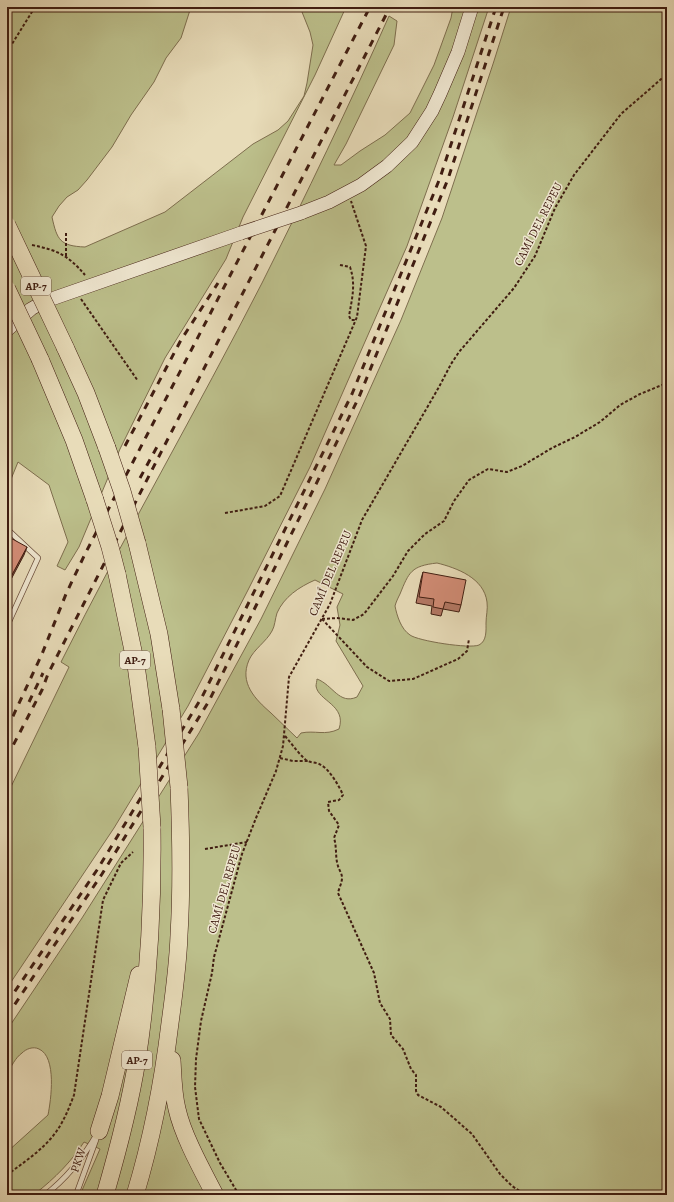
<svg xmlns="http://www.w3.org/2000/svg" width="674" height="1202" font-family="Alegreya,serif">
  <rect width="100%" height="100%" fill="#e8dcb9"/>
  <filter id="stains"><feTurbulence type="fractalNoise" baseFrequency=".005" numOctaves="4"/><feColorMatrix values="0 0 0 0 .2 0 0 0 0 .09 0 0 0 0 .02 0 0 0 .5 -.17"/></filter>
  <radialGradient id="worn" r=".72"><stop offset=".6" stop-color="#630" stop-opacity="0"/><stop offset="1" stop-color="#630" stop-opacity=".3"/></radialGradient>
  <path fill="#bcbf8b" stroke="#7e6e4e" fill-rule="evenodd" d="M7,7h184l-10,31 -15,20 -12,24 -23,33 -19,32 -25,33 -9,10 -11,7 -8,9 -7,11c5,23 8,29 33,30l80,-35 88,-68 25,-14 10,-9 16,-25 3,-13 6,-38 -3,-13 -10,-25h46l-31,68 -72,142 -17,42 -61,99 -45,91 -41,98 -14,23 -8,-4 11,-24 -19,-57 -31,-23 -11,27z
    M453,7h36l-36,110 -46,129 -97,221 -62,123 -60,116 -74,122 -107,160v-193l62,-128 -8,-5c64,-128 136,-252 201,-379 44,-88 87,-177 127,-267l8,5 -3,24 -48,99 -12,21h7l19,-14 25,-16 25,-22 24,-48 17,-47z
    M511,7h156v1188h-587l20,-46 -16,-7c-13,20 -29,36 -48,51l-3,2h-26v-43l41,-37c3,-15 9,-58 -9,-66 -6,-3 -13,0 -17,4 -7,5 -10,13 -15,20v-43l75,-112 117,-185 62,-114 64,-130 76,-169 41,-102 51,-154zM437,563c20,5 47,15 50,39 1,7 -1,14 -1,21 0,7 1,18 -7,22 -9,4 -61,-4 -69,-10 -9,-6 -13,-19 -15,-29 1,-4 3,-8 5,-12 9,-22 11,-28 37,-31zM315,580l28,14 -6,13 3,18 -4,16 27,45 -6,11c-18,8 -24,-12 -40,-18 0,1 -1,6 -1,7 2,15 31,19 23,43 -14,7 -24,1 -38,4l-4,5c-9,-8 -17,-17 -26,-25 -16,-14 -32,-30 -22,-53 5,-11 17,-18 23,-29 3,-5 3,-12 5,-18 7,-16 22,-26 38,-33z"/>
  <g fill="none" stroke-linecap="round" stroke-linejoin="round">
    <defs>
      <path id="lane" d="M7,401l2,61 -2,6
        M7,529l31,29 -31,68
        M45,1195c22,-17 38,-37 52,-61
        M76,1195l20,-55"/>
      <path id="secondary" d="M301,213l28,-11 32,-17 26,-19 25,-24 20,-31 8,-17 18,-42 14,-45
        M7,330l24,-21 12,-7 198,-69"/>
      <path id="highway" d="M65,347l21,46 21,55
        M40,359l34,81 21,60
        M137,543l22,91 12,75
        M117,574l19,91 11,82
        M172,1060c1,16 1,33 5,49 6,27 25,61 38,86
        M99,1131l11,-35 29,-121
        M105,1195c13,-45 25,-90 32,-135 12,-78 16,-155 15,-233
        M135,1195c17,-56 28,-114 35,-172 4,-29 8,-58 9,-88 3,-49 2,-99 0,-148"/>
    </defs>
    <use href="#lane" stroke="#6a4d3b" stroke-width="6"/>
    <use href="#secondary" stroke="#401d11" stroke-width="14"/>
    <use href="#highway" stroke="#401d11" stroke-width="18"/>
    <path stroke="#401d11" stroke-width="2" stroke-dasharray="3 2" stroke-linecap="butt" d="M7,10l2,-3
      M7,52l28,-45
      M667,226l-2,13 2,5
      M32,245c25,5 36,10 53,30
      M66,256v-23
      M340,265l10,2c6,17 2,32 -1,49l2,4h5
      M81,299l57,82
      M225,513l40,-7 15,-10 77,-179 9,-71 -15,-45
      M322,619l15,-1 16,2 11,-6 29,-38 15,-25 17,-17 19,-13 10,-20 15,-21 19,-11 19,3 15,-6 30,-18 23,-11 25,-15 20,-17 20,-11 27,-11
      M322,619l45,48 22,14 24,-2 45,-20 9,-8 2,-12
      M285,736c7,8 13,17 21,24 4,3 11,2 15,5 9,5 18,21 22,30l-4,5 -11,2 1,9 10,14 -5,13c3,9 1,19 4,28 1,4 4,7 4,12 0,5 -3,10 -4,15l36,80 6,30 10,16 1,16 12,14 8,20 5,6v16l2,4 23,12 31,27 28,40 12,12 14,9
      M280,758l13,3h15
      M205,849l42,-7
      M7,1175c17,-13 36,-25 49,-43 8,-11 13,-24 18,-37l29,-195 18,-37 12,-11
      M239,1195l-19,-32 -21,-44 -4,-32 1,-28 5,-38 11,-48 2,-16 28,-103 14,-36 20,-47 7,-25 6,-69 41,-73 32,-84 77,-133 12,-23 8,-12 55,-64 21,-32 20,-48 19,-33 47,-61 46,-40"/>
    <use href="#lane" stroke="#f0e8d2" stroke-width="4.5"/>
    <use href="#secondary" stroke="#f0e8d2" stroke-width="13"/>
    <use href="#highway" stroke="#e8dcb9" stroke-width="17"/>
    <path stroke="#401d11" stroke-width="3" stroke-dasharray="7 7" stroke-linecap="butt" d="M125,446l56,-106 37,-57
      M140,478l18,-33
      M29,702l14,-29
      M7,729l35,-75 24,-60 19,-40 285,-547
      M7,757l35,-67 6,-16c113,-223 228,-445 342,-667
      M7,1003l90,-133 105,-173 150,-303 88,-216 56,-171
      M7,1016l95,-142 107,-173 150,-304 89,-218 56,-172"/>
    <defs>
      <path id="secondary-bridge" d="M241,233l60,-20"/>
      <path id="highway-bridge" d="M7,225l58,122
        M7,289l33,70
        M107,448l15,43 15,52
        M95,500l15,47 7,27
        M171,709l8,78
        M147,747l5,80"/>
    </defs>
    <use href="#secondary-bridge" stroke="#401d11" stroke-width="14" stroke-linecap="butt"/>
    <use href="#highway-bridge" stroke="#401d11" stroke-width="18" stroke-linecap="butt"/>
    <use href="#secondary-bridge" stroke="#f0e8d2" stroke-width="13"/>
    <use href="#highway-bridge" stroke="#e8dcb9" stroke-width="17"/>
  </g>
  <path fill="#b57966" stroke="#401d11" d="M423,572l38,33 -2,7 -16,-3 -2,7 -10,-2 1,-8 -16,-3 5,-24z"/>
  <path fill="#946353" stroke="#401d11" d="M27,547l-3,8 -17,32v-3z"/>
  <path fill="#d38d77" stroke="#401d11" d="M7,536l20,11 -20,37z
    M423,572l43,8 -5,25 -16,-3 -2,7 -10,-2 1,-8 -15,-2z"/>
  <g text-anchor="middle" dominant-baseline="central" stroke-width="3" stroke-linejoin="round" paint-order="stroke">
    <g fill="#f0e8d2" stroke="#755a4b" stroke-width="1">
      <rect x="21" y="277" width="30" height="18" rx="3"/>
      <rect x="120" y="651" width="30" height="18" rx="3"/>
      <rect x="122" y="1051" width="30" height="18" rx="3"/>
    </g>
    <g font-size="11" font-weight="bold" fill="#401d11">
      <text x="36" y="286">AP-7</text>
      <text x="135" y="660">AP-7</text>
      <text x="137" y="1060">AP-7</text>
    </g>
    <g font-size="12" fill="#401d11" stroke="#f0e8d2">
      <text transform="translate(538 224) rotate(-63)">CAMÍ DEL REPEU</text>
      <text transform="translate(330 573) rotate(-67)">CAMÍ DEL REPEU</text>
      <text transform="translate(224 889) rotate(-74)">CAMÍ DEL REPEU</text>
      <text transform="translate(78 1160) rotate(-71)">PKW</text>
    </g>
  </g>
  <rect width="674" height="1202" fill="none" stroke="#e8dcb9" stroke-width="24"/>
  <rect x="8" y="8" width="658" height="1186" fill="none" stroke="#401d11" stroke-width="2"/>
  <rect x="12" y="12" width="650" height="1178" fill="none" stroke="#401d11"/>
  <rect width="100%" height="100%" filter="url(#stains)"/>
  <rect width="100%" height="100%" fill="url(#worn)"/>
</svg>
